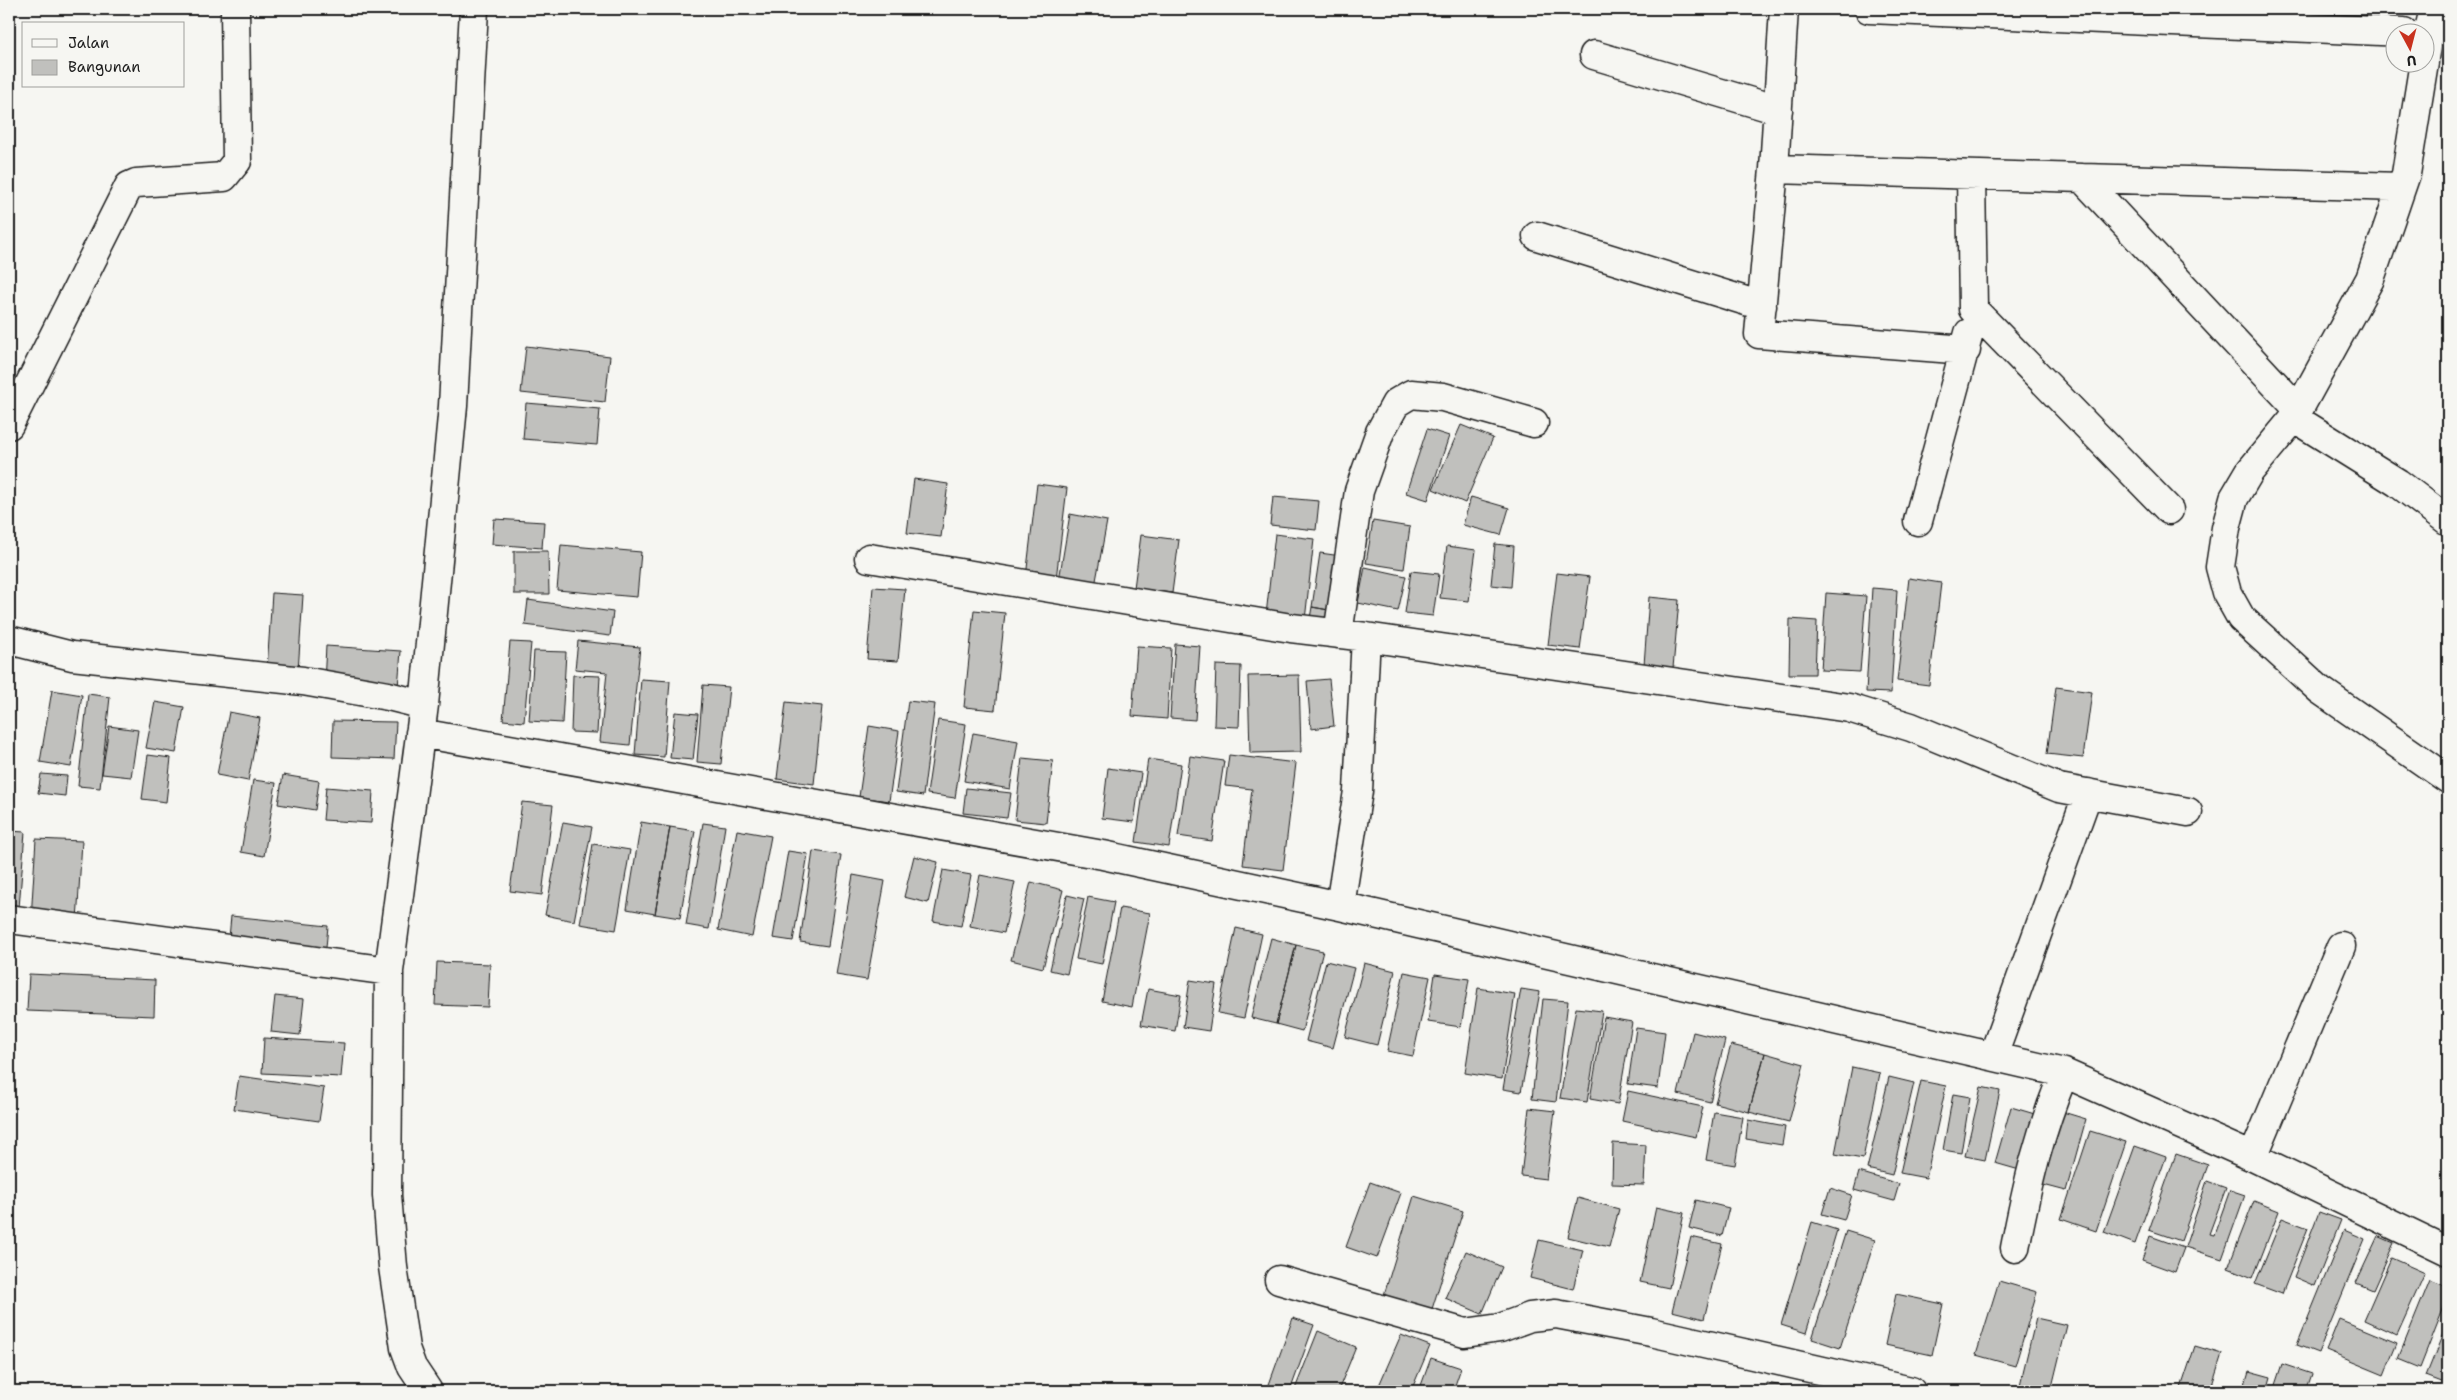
<svg xmlns="http://www.w3.org/2000/svg" width="2457" height="1400" font-family="'Shantell Sans',sans-serif">
  <rect width="100%" height="100%" fill="#f6f6f2"/>
  <filter id="ink" filterUnits="userSpaceOnUse"><feTurbulence type="fractalNoise" baseFrequency=".02" numOctaves="2"/><feDisplacementMap in="SourceGraphic" scale="10" xChannelSelector="R" yChannelSelector="G"/><feConvolveMatrix kernelMatrix="1 2 1 2 8 2 1 2 1" color-interpolation-filters="sRGB"/></filter>
  <g filter="url(#ink)">
    <path fill="#c0c0bd" stroke="#1c1c1c" d="M526,346l84,10 -5,46 -84,-9z
      M526,403l74,6 -3,36 -74,-6z
      M1461,425l32,13 -28,65 -32,-14z
      M1427,429l22,7 -21,64 -22,-7z
      M914,479l34,5 -7,53 -34,-4z
      M1037,484l30,4 -11,91 -30,-2z
      M1273,497l46,4 -3,29 -46,-5z
      M1471,497l38,11 -8,27 -38,-10z
      M1070,514l37,7 -12,65 -36,-6z
      M494,519l50,3 -2,26 -50,-4z
      M1373,521l37,6 -6,42 -38,-6z
      M1275,534l39,5 -9,81 -39,-5z
      M1141,535l38,5 -7,53 -38,-5z
      M1495,544l19,2 -3,41 -20,-2z
      M561,545l80,7 -4,45 -80,-7z
      M1447,546l29,4 -7,51 -29,-3z
      M514,551h34l1,43h-35z
      M1320,553l28,4 -8,55 -28,-5z
      M1365,567l41,9 -8,35 -40,-8z
      M1411,571l28,3 -6,42 -28,-3z
      M1557,573l33,4 -10,72 -32,-4z
      M1909,578l32,5 -12,102 -32,-4z
      M873,587l32,2 -7,72 -31,-2z
      M1872,588l25,2 -6,103 -25,-1z
      M272,593l31,2 -5,77 -31,-2z
      M1826,593l40,3 -6,76 -39,-2z
      M1649,597l30,3 -6,68 -29,-3z
      M528,600l85,12 -3,24 -85,-11z
      M1312,607l28,5 -3,15 -28,-3z
      M974,610l31,3 -10,97 -31,-3z
      M1790,619l27,2 -2,53h-26z
      M578,641l62,6 -10,98 -30,-3 7,-70 -32,-3z
      M510,642l21,1 -7,79 -21,-2z
      M1175,644l25,2 -5,74 -25,-2z
      M326,646l75,5 -3,36 -74,-5z
      M1137,646l34,2 -4,71 -35,-3z
      M534,651l32,1 -4,71 -33,-2z
      M1216,665l25,1 -2,61 -25,-1z
      M573,675l27,1 -3,57 -26,-1z
      M1299,675l2,77 -51,1 -2,-77z
      M641,679l29,2 -6,76 -29,-2z
      M1329,679l5,47 -23,3 -4,-48z
      M703,685l26,2 -8,77 -24,-2z
      M2056,687l36,5 -9,66 -36,-4z
      M52,690l30,5 -11,72 -31,-5z
      M88,694l22,3 -10,91 -22,-2z
      M908,701l27,3 -12,92 -27,-4z
      M155,702l29,5 -8,46 -30,-5z
      M786,702l36,4 -8,78 -37,-5z
      M229,712l31,6 -12,63 -31,-6z
      M675,712l23,2 -5,46 -23,-2z
      M938,720l28,4 -11,74 -28,-4z
      M333,721l63,1 -2,37 -62,-2z
      M109,726l29,4 -7,47 -29,-3z
      M869,726l30,5 -10,70 -30,-4z
      M973,733l45,8 -8,48 -46,-8z
      M148,755l23,3 -5,44 -24,-3z
      M1229,755l67,8 -13,107 -40,-5 9,-76 -27,-3z
      M1190,756l34,5 -12,80 -34,-5z
      M1022,758l31,3 -7,62 -31,-3z
      M1148,759l33,5 -12,83 -33,-5z
      M1108,768l33,5 -7,49 -32,-4z
      M41,774l26,2 -2,20 -27,-3z
      M283,775l36,6 -4,29 -37,-6z
      M253,780l23,3 -12,73 -23,-4z
      M326,787l47,4 -2,32 -48,-3z
      M966,788l45,5 -4,25 -44,-5z
      M522,802l31,3 -11,90 -32,-4z
      M563,822l29,5 -18,94 -29,-6z
      M641,822l29,5 -15,87 -28,-5z
      M703,823l22,3 -16,103 -23,-4z
      M670,827l25,4 -15,87 -25,-4z
      M737,830l34,6 -19,101 -34,-7z
      M9,831l16,1 -6,76 -10,-1z
      M36,839l46,2 -5,80 -46,-2z
      M593,844l37,6 -14,80 -36,-6z
      M788,851l20,3 -15,87 -20,-3z
      M813,851l28,4 -13,91 -28,-4z
      M914,856l24,6 -10,41 -24,-6z
      M943,870l28,5 -10,51 -28,-5z
      M853,875l32,6 -18,99 -31,-5z
      M980,875l35,7 -11,51 -34,-7z
      M1031,882l32,8 -20,78 -32,-8z
      M1067,895l17,4 -17,75 -17,-4z
      M1088,897l26,5 -12,62 -26,-5z
      M1120,908l30,5 -18,94 -30,-6z
      M231,916l97,10 -3,32 -97,-9z
      M1236,928l26,6 -18,84 -26,-5z
      M1271,938l25,7 -20,79 -25,-6z
      M1296,945l27,6 -21,80 -26,-7z
      M1326,961l28,7 -21,80 -27,-7z
      M437,962l53,2 -2,43 -53,-2z
      M1364,963l31,8 -18,74 -32,-8z
      M1404,972l26,5 -17,79 -26,-5z
      M29,974l126,6 -1,36 -127,-5z
      M1435,974l34,5 -8,48 -33,-5z
      M1190,980l26,4 -7,47 -26,-4z
      M1478,988l37,6 -13,85 -37,-6z
      M1148,989l33,6 -6,36 -34,-6z
      M1521,989l19,3 -19,100 -18,-3z
      M275,996l29,3 -4,36 -29,-3z
      M1543,999l25,2 -12,101 -24,-3z
      M1576,1008l26,3 -15,91 -27,-4z
      M1604,1017l28,5 -14,82 -28,-5z
      M1636,1028l29,4 -7,56 -30,-4z
      M1693,1032l32,8 -15,62 -32,-8z
      M264,1038l80,5 -3,34 -79,-4z
      M1731,1045l34,8 -16,59 -34,-9z
      M1765,1053l39,11 -15,58 -40,-10z
      M1852,1067l28,6 -17,86 -28,-5z
      M239,1076l85,12 -5,33 -85,-12z
      M1889,1077l25,6 -22,92 -25,-6z
      M1921,1081l25,5 -20,92 -26,-5z
      M1981,1087l19,4 -15,69 -20,-4z
      M1628,1091l75,16 -7,30 -74,-16z
      M1953,1094l17,3 -9,56 -18,-3z
      M2011,1107l27,8 -15,56 -28,-8z
      M1529,1108l26,3 -9,68 -25,-3z
      M2053,1109l33,10 -20,72 -34,-9z
      M1714,1112l29,5 -8,48 -29,-5z
      M1748,1120l37,7 -3,18 -36,-6z
      M2090,1131l36,11 -30,89 -35,-12z
      M1613,1143l33,2 -2,40 -32,-1z
      M2135,1146l31,11 -31,87 -31,-12z
      M2176,1154l32,11 -27,76 -32,-11z
      M1859,1172l40,12 -5,17 -40,-11z
      M2207,1181l19,7 -17,46 5,1 16,-45 15,5 -23,64 -37,-12z
      M1370,1182l31,11 -24,65 -31,-11z
      M1830,1188l22,7 -8,25 -22,-6z
      M1414,1196l49,15 -31,98 -48,-14z
      M1578,1198l41,11 -10,38 -41,-10z
      M1696,1200l33,8 -7,28 -33,-8z
      M2254,1201l25,10 -26,67 -25,-10z
      M1656,1207l28,6 -15,75 -29,-6z
      M2319,1212l22,8 -26,66 -21,-9z
      M2282,1218l26,10 -26,66 -27,-10z
      M1812,1222l25,8 -31,103 -25,-8z
      M2344,1230l21,9 -47,114 -21,-8z
      M1846,1231l29,9 -35,108 -28,-9z
      M2150,1236l34,12 -9,24 -33,-12z
      M2378,1236l16,7 -21,47 -17,-7z
      M1691,1237l31,7 -18,75 -32,-8z
      M1539,1240l44,10 -10,39 -43,-11z
      M1466,1251l36,16 -20,47 -37,-16z
      M2391,1258l34,15 -28,62 -33,-15z
      M2430,1280l18,7v10l-28,71 -22,-9z
      M1999,1281l38,11 -22,74 -39,-11z
      M1896,1294l47,10 -11,51 -47,-10z
      M1293,1318l21,7 -24,66h-19l-4,-1z
      M2036,1318l31,7 -16,66 -31,-6z
      M2339,1319l58,24 -13,32 -58,-24z
      M2448,1321v59l-1,4 -21,-8z
      M1318,1331l38,16 -18,44h-38l-5,-2z
      M1401,1335l29,11 -19,45h-30l-4,-1z
      M2195,1346l27,8 -12,37h-30z
      M1431,1358l30,10 -8,23h-34z
      M2282,1364l30,10 -6,17h-33z
      M2249,1371l22,6 -4,14h-24z
      M1767,1383l31,6 -1,2h-31z"/>
    <g fill="none" stroke-linecap="round" stroke-linejoin="round">
      <defs>
        <path id="street" d="M1784,9l-10,160 308,9 216,231
          M1869,9l535,23
          M2424,33l4,1 -4,24
          M2428,34l6,-25
          M1594,55l184,55
          M2424,62l-18,112 -36,105 -76,139 -44,53 -16,27 -8,30 -6,39 7,26 14,25 79,72 128,89
          M1774,169l-15,165 207,16
          M1971,175l2,134 196,201
          M2082,178l319,9
          M1537,236l225,70
          M2294,418l104,65 50,38
          M9,425l120,-239 7,-3 88,-6 13,-16 -2,-152
          M1918,521l51,-188
          M869,558l422,70 75,9 483,71 62,19 148,61 129,24
          M1338,634l21,-143 21,-59 16,-29 15,-9 32,3 91,26
          M9,640l63,16 231,25 85,15 36,9
          M420,733l683,122 237,51 724,167 189,84 195,94
          M1340,906l18,-115 8,-154
          M9,919l380,52
          M1993,1056l95,-263
          M2253,1157l88,-211
          M2015,1248c12,-63 24,-114 49,-175
          M1279,1280l186,53 35,-5 30,-11 26,-3 95,18 260,59
          M428,1391l-16,-24 -7,-19 -12,-81 -6,-72 2,-224 35,-266 29,-299 21,-397"/>
      </defs>
      <use href="#street" stroke="#1c1c1c" stroke-width="31"/>
      <use href="#street" stroke="#f6f6f2" stroke-width="28"/>
    </g>
  </g>
  <rect width="2457" height="1400" fill="none" stroke="#f6f6f2" stroke-width="30"/>
  <rect x="15" y="15" width="2427" height="1370" fill="none" stroke="#1c1c1c" stroke-width="2" filter="url(#ink)"/>
  <rect x="22" y="22" width="162" height="65" fill="#f6f6f2" stroke="#9f9f9c"/>
  <rect x="32" y="39" width="25" height="8" fill="#f6f6f2" stroke="#9f9f9c"/>
  <text x="68" y="48" font-size="15" fill="#1c1c1c">Jalan</text>
  <rect x="32" y="60" width="25" height="15" fill="#c0c0bd" stroke="#9f9f9c"/>
  <text x="68" y="72" font-size="15" fill="#1c1c1c">Bangunan</text>
  <g transform="translate(2410 48) rotate(173)"><circle r="24" fill="#f6f6f2" stroke="#9f9f9c"/>
  <path d="M0-4L9 19L0 12L-9 19Z" fill="#c8321e"/>
  <text y="-8" font-size="14" font-weight="bold" text-anchor="middle" fill="#1c1c1c">U</text>
  </g>
</svg>
